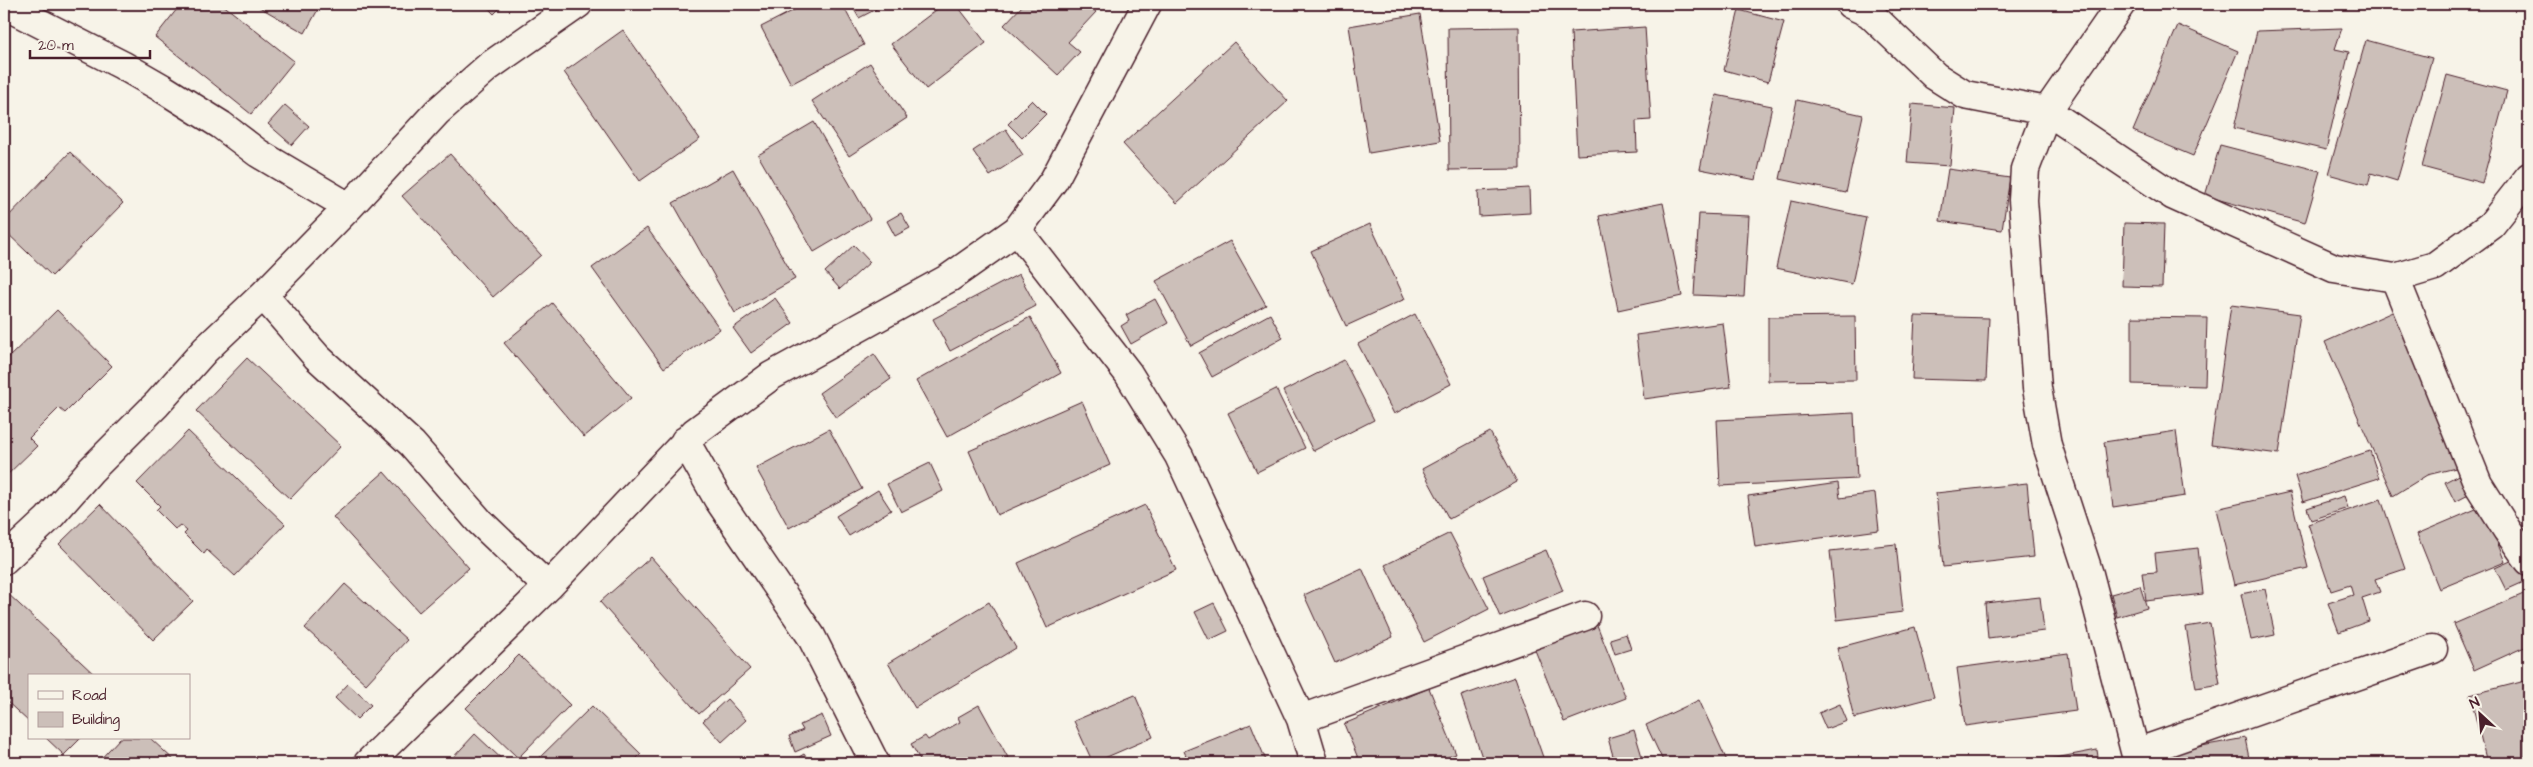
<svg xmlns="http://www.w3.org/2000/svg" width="2533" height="767" font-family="'Architects Daughter',sans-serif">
  <rect width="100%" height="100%" fill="#f7f3e8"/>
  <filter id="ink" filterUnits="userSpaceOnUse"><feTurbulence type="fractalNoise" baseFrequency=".02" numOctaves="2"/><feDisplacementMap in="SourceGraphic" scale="10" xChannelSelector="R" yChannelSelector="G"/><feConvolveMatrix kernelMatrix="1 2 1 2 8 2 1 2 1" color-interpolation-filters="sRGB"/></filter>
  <g filter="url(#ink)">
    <path fill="#ccbfb9" stroke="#4a1f2b" d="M181,4h41l72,57 -43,53 -96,-77z
      M254,4h67l-16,29z
      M484,4h20l-10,10z
      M806,4h36l22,41 -73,39 -30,-57z
      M851,4h35l-27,14z
      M944,4h12l30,39 -60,46 -35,-45z
      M1024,4h63l9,8 -28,30 12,10 -22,23 -54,-50z
      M1739,10l45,12 -16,60 -44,-12z
      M1420,14l20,127 -71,12 -20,-127z
      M2178,25l60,26 -45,105 -60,-25z
      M1519,27l1,142 -71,1 -1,-142z
      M1645,27l6,93 -15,1 1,31 -60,3 -6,-123z
      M2342,28l-7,21 14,3 -23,98 -92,-22 23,-97z
      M623,30l77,109 -60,42 -76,-109z
      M2366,40l66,18 -35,123 -26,-8 -3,12 -40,-11z
      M1234,42l54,59 -111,102 -54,-59z
      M870,63l37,55 -58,38 -37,-55z
      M2447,75l60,16 -25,92 -60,-16z
      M1716,95l56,11 -16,74 -56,-11z
      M1032,100l14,14 -24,24 -14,-14z
      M1797,100l66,15 -17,78 -66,-14z
      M1912,104l43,4 -5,58 -43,-3z
      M285,105l24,21 -17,19 -24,-21z
      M814,122l56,97 -56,33 -56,-97z
      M1006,129l17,26 -33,21 -17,-25z
      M2220,145l100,26 -15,52 -100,-27z
      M70,152l53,51 -71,73 -48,-46v-9z
      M450,154l91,101 -48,42 -91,-101z
      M733,169l62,110 -60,34 -62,-110z
      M1948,169l62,9 -8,52 -62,-9z
      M1529,188l1,25 -51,3 -1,-25z
      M1791,201l75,16 -14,67 -76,-16z
      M1663,203l19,93 -64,14 -19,-94z
      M901,213l9,15 -15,8 -8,-15z
      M1699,214l50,2 -5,81 -50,-2z
      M2124,223l40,1 -2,63 -40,-1z
      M1370,224l35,75 -59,27 -35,-75z
      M647,228l73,101 -56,39 -72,-100z
      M1230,241l36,64 -75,41 -35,-65z
      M854,245l16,17 -30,27 -15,-17z
      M1019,274l17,32 -86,45 -17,-32z
      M775,298l18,25 -42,30 -18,-25z
      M1155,299l13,24 -37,21 -10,-18 8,-5 -3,-6z
      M552,303l79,95 -47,39 -80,-94z
      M2231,305l69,9 -21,140 -68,-9z
      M2399,309l65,157 -37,9 -34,21 -68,-154z
      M57,310l55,56 -47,47 -6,-5 -30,30 8,8 -33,32v-116z
      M1270,314l13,24 -71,39 -13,-24z
      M1415,314l36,70 -57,30 -36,-70z
      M1855,316l1,64 -88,1v-64z
      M1915,316l74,2 -3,63 -74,-2z
      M1030,317l31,56 -114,64 -31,-56z
      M2132,317l75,1 -2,68 -73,-2z
      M1723,323l8,64 -87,12 -8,-64z
      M874,354l17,25 -55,39 -17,-25z
      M247,358l94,88 -51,53 -94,-88z
      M1344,360l30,60 -61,31 -30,-60z
      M1276,389l29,59 -48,24 -29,-59z
      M1082,401l28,64 -113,50 -28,-64z
      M1854,413l3,66 -137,7 -3,-66z
      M829,429l33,60 -73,39 -33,-60z
      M188,431l97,93 -50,52 -28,-26 -3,4 -20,-20 3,-3 -7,-6 -5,4 -19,-19 4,-4 -23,-23z
      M2176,431l9,65 -72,11 -9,-65z
      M1490,432l27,50 -68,37 -27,-50z
      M2370,451l9,27 -76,24 -8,-26z
      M930,463l13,28 -42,21 -14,-28z
      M2466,471l10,20 -21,11 -10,-20z
      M384,472l85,96 -50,44 -86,-95z
      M1838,483l2,15 35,-5 4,37 -124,17 -7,-51z
      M2027,483l7,74 -91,10 -7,-74z
      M878,490l13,20 -42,26 -13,-20z
      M2290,492l18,76 -74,17 -18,-76z
      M2344,496l4,12 -37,12 -4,-12z
      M2381,499l24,70 -30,10 5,13 -18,6 7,23 -30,11 -11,-29 25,-8 -3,-10 -19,6 -23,-67z
      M100,504l93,97 -40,39 -94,-96z
      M1145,505l31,65 -129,58 -29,-65z
      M2483,506l22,56 -66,27 -22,-55z
      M1450,533l39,76 -65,33 -39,-77z
      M1896,544l7,68 -66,8 -7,-69z
      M2198,548l5,46 -57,7 -4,-28 15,-1 -2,-19z
      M1546,550l17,41 -63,26 -17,-41z
      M651,557l99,112 -51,45 -99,-112z
      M2515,559l11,22 -20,9 -11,-22z
      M1362,568l31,69 -58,26 -31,-68z
      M345,584l62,56 -41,44 -61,-56z
      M2140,586l7,22 -30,9 -6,-23z
      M2265,589l10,46 -24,5 -10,-46z
      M5,591l91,85h-67v46l-25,-23z
      M2528,592l1,53 -55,25 -20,-46z
      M2040,597l4,34 -56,7 -3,-35z
      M989,602l27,46 -101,60 -27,-45z
      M1214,603l14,28 -19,9 -14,-28z
      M2210,623l10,61 -24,4 -10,-61z
      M1597,625l29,73 -62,24 -29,-72z
      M1915,627l19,70 -80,21 -17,-70z
      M1626,634l5,15 -16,5 -5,-15z
      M2068,653l8,58 -111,15 -8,-58z
      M519,655l51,50 -52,53 -52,-50z
      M1515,677l30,86h-61l-23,-67z
      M2529,680v83h-42l-17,-68z
      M348,684l23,21 -14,14 -22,-21z
      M1429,688l27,66 -23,9h-73l-16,-39z
      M1135,695l18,42 -60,26 -19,-42z
      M727,699l19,21 -24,22 -19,-21z
      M1699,700l28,61 -6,2h-57l-18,-38z
      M1840,704l7,17 -21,8 -7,-16z
      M979,705l32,58h-89l-11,-19 14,-8 3,4 32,-18 -2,-5z
      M592,706l49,48 -9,9h-98z
      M822,715l9,21 -36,16 -6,-16 14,-6 -3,-5z
      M1251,724l16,39h-78l-5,-12z
      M1634,730l10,33h-29l-7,-25z
      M475,734l31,29h-58z
      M46,738h35l-17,17z
      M120,738h30l27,25h-80z
      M2245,738l5,25h-90l-2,-9z
      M2097,750l2,13h-70z
      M804,754l6,9h-21z"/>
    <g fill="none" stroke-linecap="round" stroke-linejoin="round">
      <defs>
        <path id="street" d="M1850,4l19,9 66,63 30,19 82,16 125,84 162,73 61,10 40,-12 56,-41 38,-48
          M2121,4l-74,107 -22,58 -2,31 14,188 10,57 42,129 49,189
          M4,5l118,60 40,23 59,37 37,28 91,54 88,-95 51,-45 90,-63
          M1017,230l111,143 51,83 122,263 13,44
          M2395,278l83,206 29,46 22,31
          M263,295l86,-88
          M685,441l33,58 93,137 64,127
          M4,560l44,-41 43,-49 66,-66 48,-54 58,-55 54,62 95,87 67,77 69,66
          M1301,719l284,-103
          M2136,753l297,-104
          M368,763l180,-176 147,-155 76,-56 178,-98 68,-48 37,-50 93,-176"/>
      </defs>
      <use href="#street" stroke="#4a1f2b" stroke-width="31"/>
      <use href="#street" stroke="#f7f3e8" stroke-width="28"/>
    </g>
  </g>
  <rect width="2533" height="767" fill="none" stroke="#f7f3e8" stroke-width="20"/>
  <rect x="10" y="10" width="2513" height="747" fill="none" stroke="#4a1f2b" stroke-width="2" filter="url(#ink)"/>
  <rect x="28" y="674" width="162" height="65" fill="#f7f3e8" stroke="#b29e9c"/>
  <rect x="38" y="691" width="25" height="8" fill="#f7f3e8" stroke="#b29e9c"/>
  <text x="72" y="700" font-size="15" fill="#4a1f2b">Road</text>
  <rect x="38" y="712" width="25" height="15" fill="#ccbfb9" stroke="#b29e9c"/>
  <text x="72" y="724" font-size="15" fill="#4a1f2b">Building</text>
  <g transform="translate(2480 714) rotate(334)" stroke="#f7f3e8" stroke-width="4" paint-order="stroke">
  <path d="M0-4L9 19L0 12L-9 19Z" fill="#4a1f2b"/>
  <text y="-8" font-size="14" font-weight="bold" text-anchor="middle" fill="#4a1f2b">N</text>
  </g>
  <path d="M30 50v8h120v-8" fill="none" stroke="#4a1f2b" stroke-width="2.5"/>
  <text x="38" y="50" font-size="15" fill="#4a1f2b" stroke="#f7f3e8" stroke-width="4" paint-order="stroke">20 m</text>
</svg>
